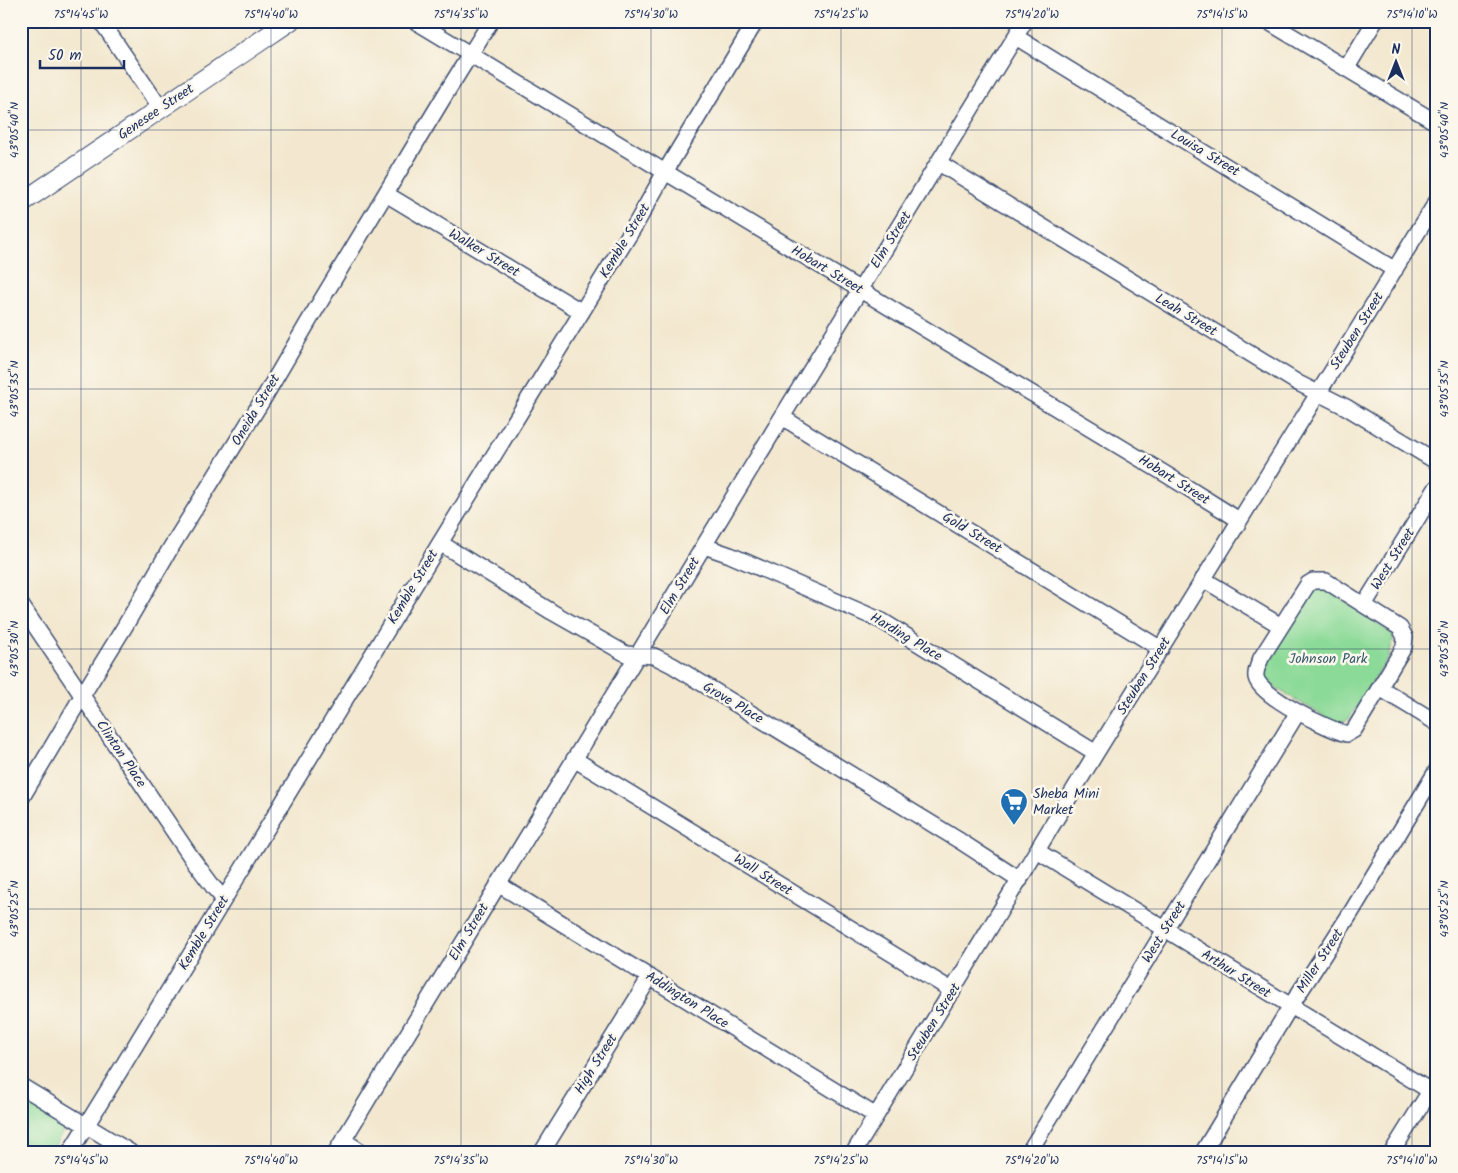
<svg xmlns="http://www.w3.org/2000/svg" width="1458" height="1173" font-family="Kalam,sans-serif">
  <rect width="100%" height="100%" fill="#fbf7ec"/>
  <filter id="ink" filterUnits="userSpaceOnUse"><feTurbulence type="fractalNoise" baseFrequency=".02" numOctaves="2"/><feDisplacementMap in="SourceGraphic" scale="10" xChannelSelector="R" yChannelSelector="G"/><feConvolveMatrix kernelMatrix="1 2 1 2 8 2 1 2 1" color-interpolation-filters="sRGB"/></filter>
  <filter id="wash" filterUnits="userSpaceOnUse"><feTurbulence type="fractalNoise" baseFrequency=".0096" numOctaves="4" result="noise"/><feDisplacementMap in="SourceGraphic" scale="20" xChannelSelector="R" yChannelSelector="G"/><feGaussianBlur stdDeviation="1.12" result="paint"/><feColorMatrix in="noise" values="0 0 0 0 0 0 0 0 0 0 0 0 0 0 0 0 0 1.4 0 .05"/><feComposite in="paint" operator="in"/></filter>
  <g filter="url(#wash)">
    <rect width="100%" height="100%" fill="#f3e8cf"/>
    <path fill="#8cda98" stroke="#54847b" d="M1327,589l66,45v8l-5,16 -39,61 -8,3 -9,-1 -65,-38 -2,-9v-13l43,-63 6,-7z
      M21,1091l49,29 -19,32h-30z"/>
  </g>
  <g filter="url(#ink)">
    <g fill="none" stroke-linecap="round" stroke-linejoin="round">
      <defs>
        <path id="minor" d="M101,21l60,88
          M415,21l752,454 72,45
          M1267,21l170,102
          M1016,37l379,233
          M1346,69l29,-48
          M939,163l359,220 48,24 91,55
          M386,194l196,118
          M782,417l27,17 352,215
          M440,543l112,69 74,42 28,2 18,9 288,176 60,39
          M704,546l26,9 152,66 214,132
          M1203,579l78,47
          M1313,581h13l74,47 5,9 -1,10 -50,83 -7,4c-19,-5 -88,-38 -91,-57 -1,-7 3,-13 5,-19l47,-74z
          M21,605l170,252 23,31 10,11
          M1364,605l73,-118
          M1380,688l57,35
          M574,759l379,232
          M21,799l61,-103 43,-70 45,-77 95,-153 45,-77 138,-229 43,-69
          M1037,851l400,244
          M498,884l378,232
          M21,1086l109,66
          M343,1140l19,12
          M70,1152l51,-83 319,-526 197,-321 28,-50 91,-151
          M336,1152l446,-735 243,-396
          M542,1152l108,-175
          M854,1152l242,-399 341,-552
          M1029,1152l269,-440
          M1203,1152l87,-145 62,-96 85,-141
          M1392,1152l45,-72"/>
        <path id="major" d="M21,203l269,-182"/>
      </defs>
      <use href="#minor" stroke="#3b4b6f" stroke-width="18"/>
      <use href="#major" stroke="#3b4b6f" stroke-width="21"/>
      <use href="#minor" stroke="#fff" stroke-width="15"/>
      <use href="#major" stroke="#fff" stroke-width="19"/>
    </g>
  </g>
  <path fill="none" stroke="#1b2f5e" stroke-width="1" stroke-opacity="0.45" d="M81,21v1131M271,21v1131M461,21v1131M651,21v1131M841,21v1131M1032,21v1131M1222,21v1131M1412,21v1131M21,130h1416M21,389h1416M21,649h1416M21,909h1416"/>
  <defs>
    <symbol id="supermarket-pin" viewBox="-11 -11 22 30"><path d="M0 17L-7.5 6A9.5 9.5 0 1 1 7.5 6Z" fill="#1f6fb2" stroke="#fbf7ec"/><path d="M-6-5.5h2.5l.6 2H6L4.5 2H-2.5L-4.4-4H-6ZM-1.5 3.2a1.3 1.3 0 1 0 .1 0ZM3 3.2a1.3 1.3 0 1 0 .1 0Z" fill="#fff"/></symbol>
  </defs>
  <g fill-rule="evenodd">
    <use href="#supermarket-pin" x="998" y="786" width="32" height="43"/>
  </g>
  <g text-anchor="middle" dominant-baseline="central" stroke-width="5" stroke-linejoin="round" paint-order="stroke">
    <g font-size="14" fill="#1b2f5e" stroke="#fbf7ec">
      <text transform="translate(156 112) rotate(-34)">Genesee Street</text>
      <text transform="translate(1205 153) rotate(31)">Louisa Street</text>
      <text transform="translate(891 240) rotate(-58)">Elm Street</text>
      <text transform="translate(625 241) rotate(-59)">Kemble Street</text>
      <text transform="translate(484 253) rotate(31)">Walker Street</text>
      <text transform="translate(827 270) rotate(31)">Hobart Street</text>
      <text transform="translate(1186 315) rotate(31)">Leah Street</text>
      <text transform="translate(1357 331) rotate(-58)">Steuben Street</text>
      <text transform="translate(256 410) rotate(-59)">Oneida Street</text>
      <text transform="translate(1174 480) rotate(32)">Hobart Street</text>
      <text transform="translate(972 533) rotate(31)">Gold Street</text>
      <text transform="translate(1393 559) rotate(-58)">West Street</text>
      <text transform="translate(680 586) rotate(-59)">Elm Street</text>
      <text transform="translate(413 587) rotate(-59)">Kemble Street</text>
      <text transform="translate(906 637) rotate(31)">Harding Place</text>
      <text transform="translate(1144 676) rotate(-58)">Steuben Street</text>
      <text transform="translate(733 703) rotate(31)">Grove Place</text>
      <text transform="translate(121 754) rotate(56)">Clinton Place</text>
      <text transform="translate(763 875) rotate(32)">Wall Street</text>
      <text transform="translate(469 932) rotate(-59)">Elm Street</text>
      <text transform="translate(1164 932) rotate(-58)">West Street</text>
      <text transform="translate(204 933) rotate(-59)">Kemble Street</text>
      <text transform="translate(1320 961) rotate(-57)">Miller Street</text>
      <text transform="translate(1236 974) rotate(32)">Arthur Street</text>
      <text transform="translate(687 1000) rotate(32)">Addington Place</text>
      <text transform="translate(934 1022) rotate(-58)">Steuben Street</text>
      <text transform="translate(596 1064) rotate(-58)">High Street</text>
    </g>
    <g font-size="14" fill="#375a6c" stroke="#fbf7ec">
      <text x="1328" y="659">Johnson Park</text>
    </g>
    <g font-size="14" fill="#1b2f5e" stroke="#fbf7ec" text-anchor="start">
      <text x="1033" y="794">Sheba Mini<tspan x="1033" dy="16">Market</tspan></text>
    </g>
  </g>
  <rect width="1458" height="1173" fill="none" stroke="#fbf7ec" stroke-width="55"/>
  <g transform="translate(1396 62)" stroke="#fbf7ec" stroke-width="4" paint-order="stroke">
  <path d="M0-4L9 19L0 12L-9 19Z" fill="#1b2f5e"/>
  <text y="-8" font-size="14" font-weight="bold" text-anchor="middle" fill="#1b2f5e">N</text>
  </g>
  <path d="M40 60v8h84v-8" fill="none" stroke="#1b2f5e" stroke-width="2.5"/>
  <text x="48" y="60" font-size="15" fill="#1b2f5e" stroke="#fbf7ec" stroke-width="4" paint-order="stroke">50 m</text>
  <rect x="28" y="28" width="1402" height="1118" fill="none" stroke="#1b2f5e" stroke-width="2"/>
  <g font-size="12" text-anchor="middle" fill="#1b2f5e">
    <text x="81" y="18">75°14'45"W</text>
    <text x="271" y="18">75°14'40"W</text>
    <text x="461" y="18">75°14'35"W</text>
    <text x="651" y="18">75°14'30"W</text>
    <text x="841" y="18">75°14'25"W</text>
    <text x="1032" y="18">75°14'20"W</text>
    <text x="1222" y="18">75°14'15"W</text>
    <text x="1412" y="18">75°14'10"W</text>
    <text transform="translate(14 130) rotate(-90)" y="4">43°05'40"N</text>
    <text transform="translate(1444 130) rotate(-90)" y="4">43°05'40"N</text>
    <text transform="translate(14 389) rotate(-90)" y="4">43°05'35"N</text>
    <text transform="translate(1444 389) rotate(-90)" y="4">43°05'35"N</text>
    <text transform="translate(14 649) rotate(-90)" y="4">43°05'30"N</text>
    <text transform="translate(1444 649) rotate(-90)" y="4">43°05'30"N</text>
    <text transform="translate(14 909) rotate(-90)" y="4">43°05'25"N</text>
    <text transform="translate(1444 909) rotate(-90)" y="4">43°05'25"N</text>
    <text x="81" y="1164">75°14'45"W</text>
    <text x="271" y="1164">75°14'40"W</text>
    <text x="461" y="1164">75°14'35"W</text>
    <text x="651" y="1164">75°14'30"W</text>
    <text x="841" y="1164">75°14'25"W</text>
    <text x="1032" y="1164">75°14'20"W</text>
    <text x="1222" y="1164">75°14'15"W</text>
    <text x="1412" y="1164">75°14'10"W</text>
  </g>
</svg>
